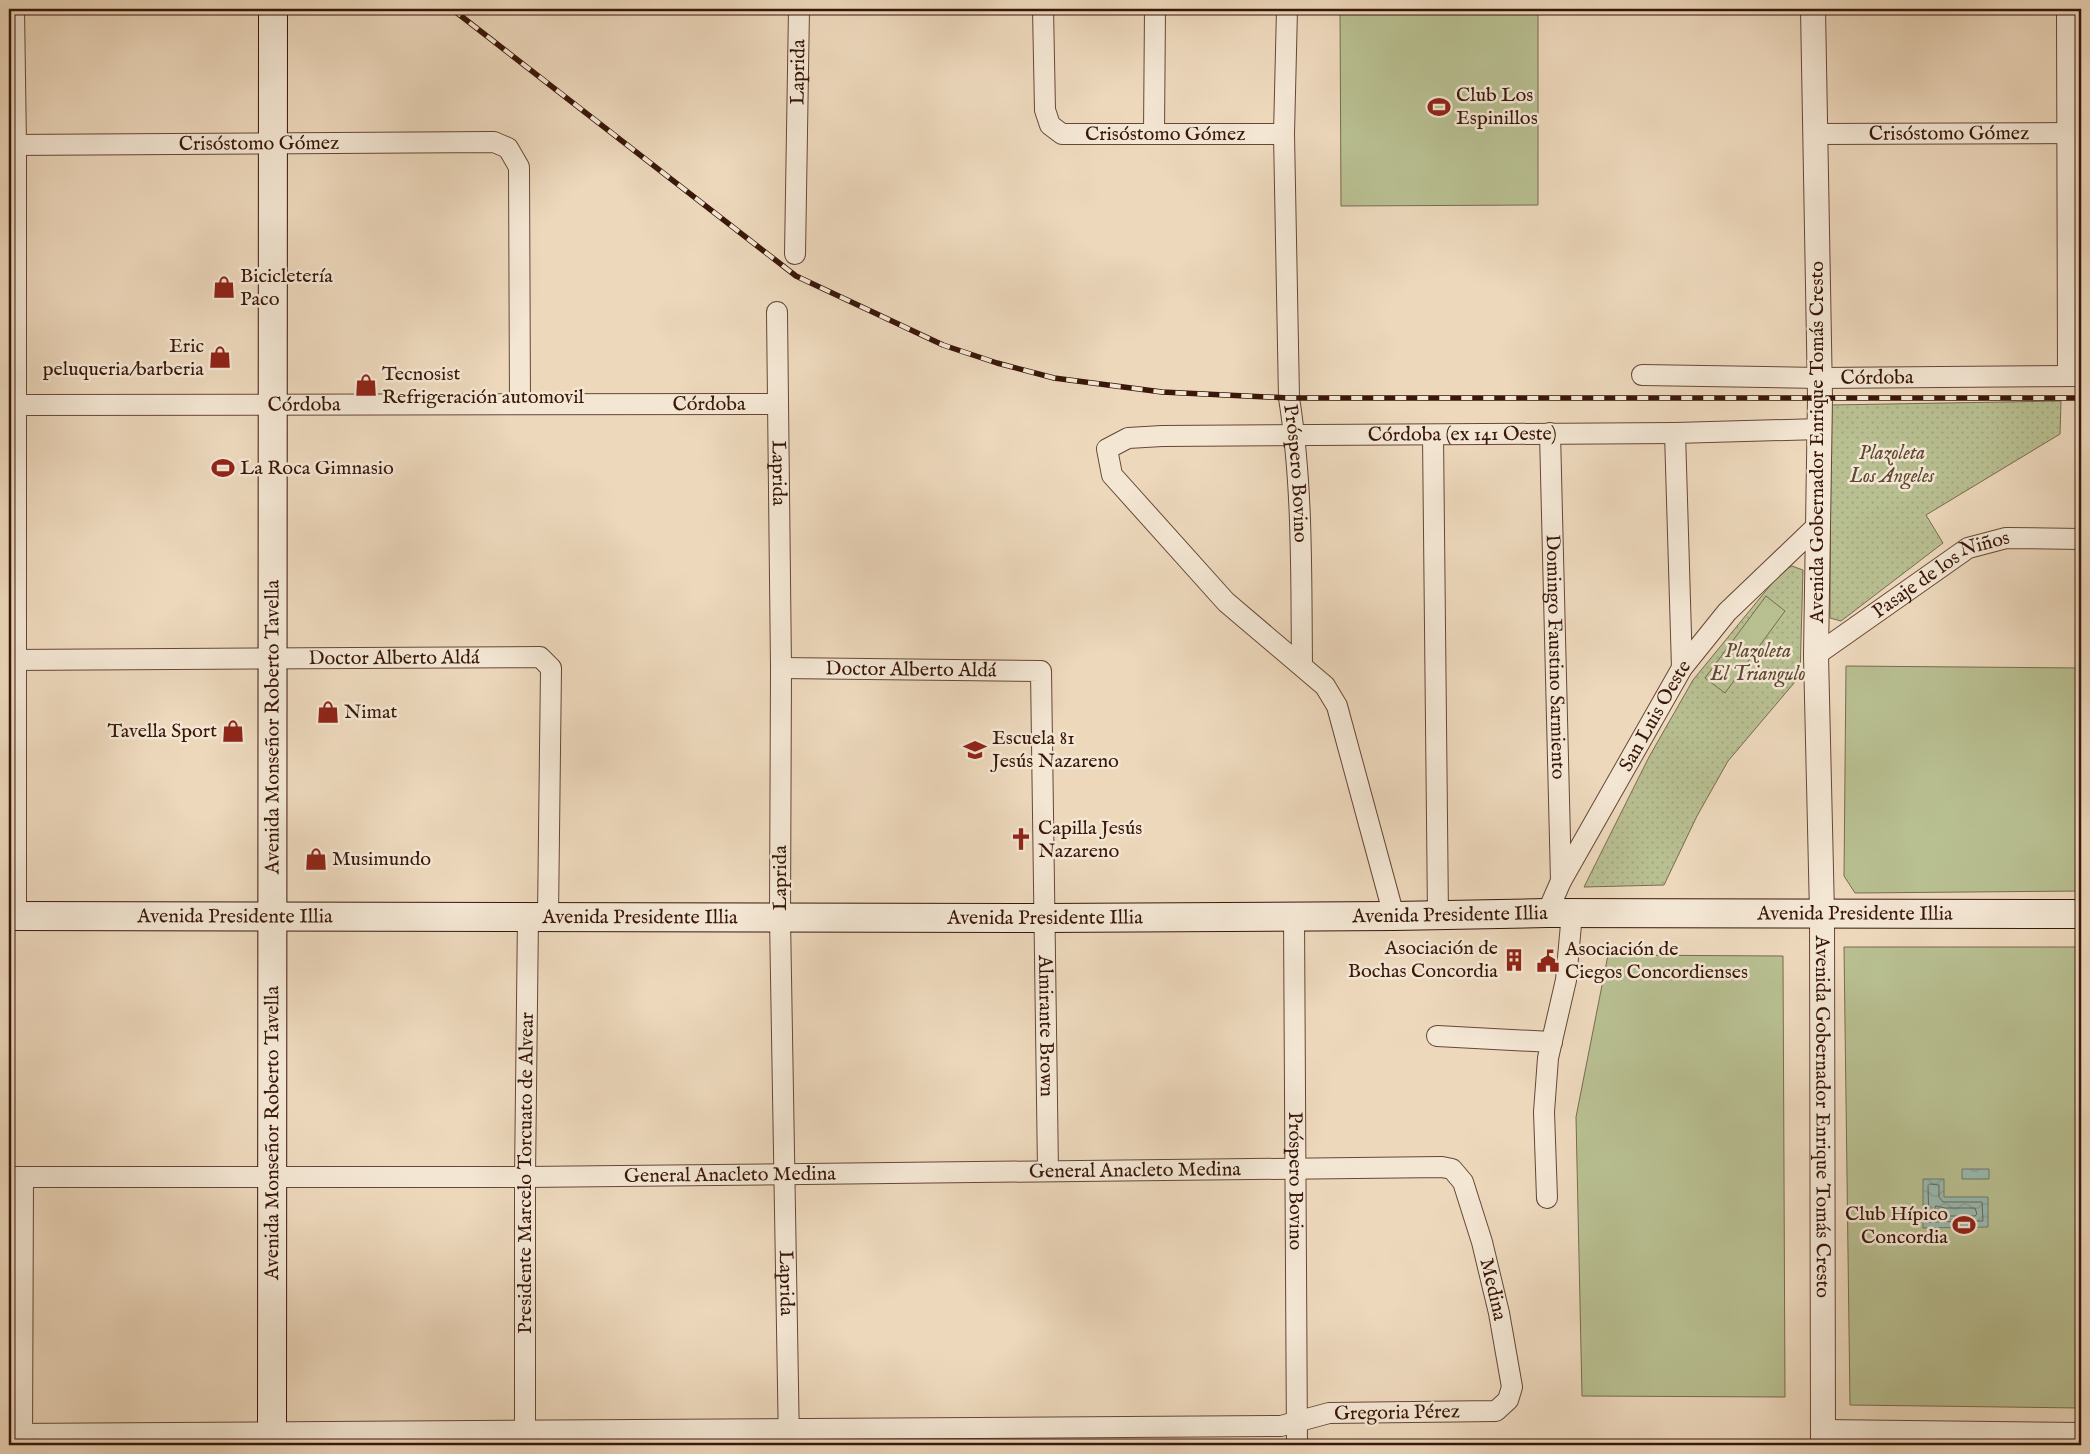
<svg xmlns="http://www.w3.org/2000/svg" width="2090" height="1454" font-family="'IM FELL English',serif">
  <defs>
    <pattern id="park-dots" width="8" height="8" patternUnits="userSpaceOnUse" patternTransform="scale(1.25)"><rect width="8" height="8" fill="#b8bf91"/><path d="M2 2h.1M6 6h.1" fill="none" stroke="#9fa37c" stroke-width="1.8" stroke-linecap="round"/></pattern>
    <pattern id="water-waves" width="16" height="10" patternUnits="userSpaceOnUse" patternTransform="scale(1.25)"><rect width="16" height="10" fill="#99bab0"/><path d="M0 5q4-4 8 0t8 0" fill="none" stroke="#859f96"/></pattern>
  </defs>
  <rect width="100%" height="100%" fill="#edd8bc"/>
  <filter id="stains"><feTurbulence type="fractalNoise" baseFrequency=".004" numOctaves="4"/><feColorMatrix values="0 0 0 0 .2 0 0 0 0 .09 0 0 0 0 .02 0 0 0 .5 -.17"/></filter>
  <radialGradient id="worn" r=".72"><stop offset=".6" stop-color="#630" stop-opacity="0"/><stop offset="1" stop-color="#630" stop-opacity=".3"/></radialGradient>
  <path fill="url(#park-dots)" stroke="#786b4d" d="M2061,401l-1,33 -134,81 17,28 -102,78 -11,-3 1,-213z
    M1792,566l11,4 -3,106 -72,85 -31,55 -33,69 -80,2 65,-130 44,-77 89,-109z"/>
  <path fill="#b8bf91" stroke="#786b4d" d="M1340,9h198v196l-197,1z
    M1766,596l19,15 -60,82 -20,-15z
    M1846,666l235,2v223l-226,2 -11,-17z
    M1844,947h237v461l-231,-3z
    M1608,955l175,1 2,441 -203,-1 -6,-279z"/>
  <path fill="url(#water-waves)" stroke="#73796d" d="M1962,1169h27v10h-27z
    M1923,1179h21v18h44v30l-65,1z"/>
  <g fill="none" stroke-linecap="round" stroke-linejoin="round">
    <path stroke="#69685c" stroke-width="1" d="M1930,1184l9,1v12l4,5h39l1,19 -54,1 -1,-36z
      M1936,1206l9,2h30l2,6 -2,2h-39l-2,-2z"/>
    <defs>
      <g id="minor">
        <path d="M14,9l2,137v770"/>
        <path id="s1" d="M1043,9l2,101 5,15 12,9h222"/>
        <path id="s2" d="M1287,9l-3,125 5,264c14,88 12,179 13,267"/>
        <path d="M2067,9l1,367"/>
        <path d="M1154,133l1,-124"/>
        <path id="s3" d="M1815,134l266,-1"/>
        <path id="s4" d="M9,145l485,-3 14,6 11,19 1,236"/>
        <path id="s5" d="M795,254l4,-245"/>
        <path id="s6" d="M777,312l4,356 -1,250 9,527"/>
        <path id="s7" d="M1642,375l177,3 262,-2"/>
        <path id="s8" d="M9,405l769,-1"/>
        <path id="s9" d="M1550,433l11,448"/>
        <path d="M1675,433l7,235"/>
        <path d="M1433,435l5,480"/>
        <path id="s10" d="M1816,655l152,-107 38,-10 75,1"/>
        <path id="s11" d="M9,660l531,-3 11,11 -3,248"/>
        <path id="s12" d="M781,668l260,3 7,500"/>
        <path id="s13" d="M1547,913l14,-32 121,-213 45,-56 92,-88"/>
        <path id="s14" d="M1294,916l3,529"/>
        <path id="s15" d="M1394,916l-57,-210 -12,-20 -99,-84 -114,-127 -5,-26 21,-11 34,-2 513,-3 145,-4"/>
        <path d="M1437,1036l115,6"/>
        <path id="s16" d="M9,1177h516l917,-10 10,2 11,13 19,60 17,71 13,74 -4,13 -12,11 -167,2 -48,13 -1272,8"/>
        <path d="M1547,1198l-3,-86 4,-54 18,-78 6,-67"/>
        <path d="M1823,1430l258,3"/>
        <path id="s17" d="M525,1431v-254l3,-261"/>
        <path d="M22,1445l1,-268"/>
      </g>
      <g id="tertiary">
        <path id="s18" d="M1813,9l7,388 -4,258 6,258 1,532"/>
      </g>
      <g id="secondary">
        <path id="s19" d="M9,916l1035,2 350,-2 153,-3 534,1"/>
        <path id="s20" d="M272,1445l1,-1436"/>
      </g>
    </defs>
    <use href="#minor" stroke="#664736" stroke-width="22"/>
    <use href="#tertiary" stroke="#664736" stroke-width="26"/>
    <use href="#secondary" stroke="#391709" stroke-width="30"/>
    <use href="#minor" stroke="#f3e6d3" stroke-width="20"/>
    <use href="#tertiary" stroke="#f3e6d3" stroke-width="24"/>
    <use href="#secondary" stroke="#f3e6d3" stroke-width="28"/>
    <defs>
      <path id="rail" d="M452,9l344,267 147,69 54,18 57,15 108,14 127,6h792"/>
    </defs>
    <use href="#rail" stroke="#391709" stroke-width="5.5"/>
    <use href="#rail" stroke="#f3e6d3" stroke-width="4" stroke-dasharray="11" stroke-linecap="butt"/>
  </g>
  <defs>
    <symbol id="stadium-bare" viewBox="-9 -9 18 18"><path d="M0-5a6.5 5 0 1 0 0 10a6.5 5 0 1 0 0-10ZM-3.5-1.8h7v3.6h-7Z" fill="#8f2418" stroke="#f3e6d3" stroke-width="2.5" paint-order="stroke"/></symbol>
    <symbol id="shop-bare" viewBox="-9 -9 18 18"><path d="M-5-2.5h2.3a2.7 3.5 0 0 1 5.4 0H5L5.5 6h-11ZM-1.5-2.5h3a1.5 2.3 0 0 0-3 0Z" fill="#8f2418" stroke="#f3e6d3" stroke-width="2.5" paint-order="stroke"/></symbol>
    <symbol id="school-bare" viewBox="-9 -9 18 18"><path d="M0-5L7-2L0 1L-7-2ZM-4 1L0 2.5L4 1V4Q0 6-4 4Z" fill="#8f2418" stroke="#f3e6d3" stroke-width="2.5" paint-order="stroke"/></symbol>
    <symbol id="church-bare" viewBox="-9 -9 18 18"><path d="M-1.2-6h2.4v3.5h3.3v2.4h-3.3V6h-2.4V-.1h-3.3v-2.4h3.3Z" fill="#8f2418" stroke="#f3e6d3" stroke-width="2.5" paint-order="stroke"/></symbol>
    <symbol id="building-bare" viewBox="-9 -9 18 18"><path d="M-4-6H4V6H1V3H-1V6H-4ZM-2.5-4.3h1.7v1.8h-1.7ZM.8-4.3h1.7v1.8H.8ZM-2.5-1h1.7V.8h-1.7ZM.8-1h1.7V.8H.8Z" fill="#8f2418" stroke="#f3e6d3" stroke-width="2.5" paint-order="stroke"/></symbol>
    <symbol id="civic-bare" viewBox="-9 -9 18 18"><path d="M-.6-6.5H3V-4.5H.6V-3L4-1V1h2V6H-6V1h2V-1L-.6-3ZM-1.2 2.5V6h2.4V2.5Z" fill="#8f2418" stroke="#f3e6d3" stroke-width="2.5" paint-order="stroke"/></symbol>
  </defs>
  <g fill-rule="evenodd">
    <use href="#stadium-bare" x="1423" y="91" width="32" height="32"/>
    <use href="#shop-bare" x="208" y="271" width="32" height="32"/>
    <use href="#shop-bare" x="204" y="341" width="32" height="32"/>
    <use href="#shop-bare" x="350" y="369" width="32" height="32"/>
    <use href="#stadium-bare" x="207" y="452" width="32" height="32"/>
    <use href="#shop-bare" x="312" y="696" width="32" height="32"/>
    <use href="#shop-bare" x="217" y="715" width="32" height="32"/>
    <use href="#school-bare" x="959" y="734" width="32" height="32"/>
    <use href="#church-bare" x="1005" y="823" width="32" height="32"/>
    <use href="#shop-bare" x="300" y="843" width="32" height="32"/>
    <use href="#building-bare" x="1498" y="944" width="32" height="32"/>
    <use href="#civic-bare" x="1532" y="945" width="32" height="32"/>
    <use href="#stadium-bare" x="1948" y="1209" width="32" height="32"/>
  </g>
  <g text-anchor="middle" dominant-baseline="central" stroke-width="5" stroke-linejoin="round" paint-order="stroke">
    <g font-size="20" fill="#391709" stroke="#f3e6d3">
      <text stroke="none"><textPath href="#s5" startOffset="182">Laprida</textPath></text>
      <text stroke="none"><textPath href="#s1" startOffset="235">Crisóstomo Gómez</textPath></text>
      <text stroke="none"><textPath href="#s3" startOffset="134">Crisóstomo Gómez</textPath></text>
      <text stroke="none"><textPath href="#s4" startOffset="250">Crisóstomo Gómez</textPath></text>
      <text stroke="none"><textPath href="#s7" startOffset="235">Córdoba</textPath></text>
      <text stroke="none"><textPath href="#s8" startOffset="700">Córdoba</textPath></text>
      <text stroke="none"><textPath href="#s8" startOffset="295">Córdoba</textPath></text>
      <text stroke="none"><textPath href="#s15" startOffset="926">Córdoba (ex 141 Oeste)</textPath></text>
      <text transform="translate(1817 442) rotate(-90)">Avenida Gobernador Enrique Tomás Cresto</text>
      <text stroke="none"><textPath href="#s6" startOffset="161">Laprida</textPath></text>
      <text stroke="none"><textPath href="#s2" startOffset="465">Próspero Bovino</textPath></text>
      <text stroke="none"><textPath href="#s10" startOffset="150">Pasaje de los Niños</textPath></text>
      <text stroke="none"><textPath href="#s9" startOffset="224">Domingo Faustino Sarmiento</textPath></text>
      <text stroke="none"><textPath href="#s11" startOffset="385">Doctor Alberto Aldá</textPath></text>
      <text stroke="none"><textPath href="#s12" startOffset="130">Doctor Alberto Aldá</textPath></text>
      <text stroke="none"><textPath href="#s13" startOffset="225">San Luis Oeste</textPath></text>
      <text stroke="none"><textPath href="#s20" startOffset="718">Avenida Monseñor Roberto Tavella</textPath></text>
      <text transform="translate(780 878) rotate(-90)">Laprida</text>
      <text stroke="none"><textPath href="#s19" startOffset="1846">Avenida Presidente Illia</textPath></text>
      <text stroke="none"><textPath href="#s19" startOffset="1441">Avenida Presidente Illia</textPath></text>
      <text stroke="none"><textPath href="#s19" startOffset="226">Avenida Presidente Illia</textPath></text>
      <text stroke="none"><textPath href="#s19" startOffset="631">Avenida Presidente Illia</textPath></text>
      <text stroke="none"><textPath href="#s19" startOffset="1036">Avenida Presidente Illia</textPath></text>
      <text stroke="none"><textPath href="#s12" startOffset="615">Almirante Brown</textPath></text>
      <text stroke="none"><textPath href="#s18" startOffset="1108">Avenida Gobernador Enrique Tomás Cresto</textPath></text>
      <text stroke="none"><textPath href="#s20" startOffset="312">Avenida Monseñor Roberto Tavella</textPath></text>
      <text stroke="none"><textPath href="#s16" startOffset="1126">General Anacleto Medina</textPath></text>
      <text stroke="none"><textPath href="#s17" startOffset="258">Presidente Marcelo Torcuato de Alvear</textPath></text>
      <text stroke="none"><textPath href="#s16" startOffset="721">General Anacleto Medina</textPath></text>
      <text stroke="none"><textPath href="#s14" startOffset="265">Próspero Bovino</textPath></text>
      <text stroke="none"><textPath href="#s6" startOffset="971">Laprida</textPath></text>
      <text stroke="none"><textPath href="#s16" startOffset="1572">Medina</textPath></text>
      <text transform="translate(1397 1413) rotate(-1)">Gregoria Pérez</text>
    </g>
    <g font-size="20" fill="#391709" stroke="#f3e6d3" text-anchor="start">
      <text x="1456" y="95">Club Los<tspan x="1456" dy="23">Espinillos</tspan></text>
      <text x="240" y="276">Bicicletería<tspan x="240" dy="23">Paco</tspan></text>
      <text x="204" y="346" text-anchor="end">Eric<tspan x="204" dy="23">peluqueria/barberia</tspan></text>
      <text x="382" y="374">Tecnosist<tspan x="382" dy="23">Refrigeración automovil</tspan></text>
      <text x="240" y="468">La Roca Gimnasio</text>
      <text x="344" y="712">Nimat</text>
      <text x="217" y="731" text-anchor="end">Tavella Sport</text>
      <text x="992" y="738">Escuela 81<tspan x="992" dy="23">Jesús Nazareno</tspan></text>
      <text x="1038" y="828">Capilla Jesús<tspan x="1038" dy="23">Nazareno</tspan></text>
      <text x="332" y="859">Musimundo</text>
      <text x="1498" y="948" text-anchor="end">Asociación de<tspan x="1498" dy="23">Bochas Concordia</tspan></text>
      <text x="1565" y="949">Asociación de<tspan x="1565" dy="23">Ciegos Concordienses</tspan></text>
      <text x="1948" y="1214" text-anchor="end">Club Hípico<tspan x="1948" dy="23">Concordia</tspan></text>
    </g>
    <g font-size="20" font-style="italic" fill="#5f4932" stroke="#f3e6d3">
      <text x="1892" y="453">Plazoleta<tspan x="1892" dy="23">Los Angeles</tspan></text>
      <text x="1758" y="651">Plazoleta<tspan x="1758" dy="23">El Triangulo</tspan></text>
    </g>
  </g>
  <rect width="2090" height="1454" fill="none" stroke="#edd8bc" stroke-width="30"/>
  <rect x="10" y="10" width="2070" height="1434" fill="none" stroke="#391709" stroke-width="2.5"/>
  <rect x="15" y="15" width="2060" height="1424" fill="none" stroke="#391709"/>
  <rect width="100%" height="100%" filter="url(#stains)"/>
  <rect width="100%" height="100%" fill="url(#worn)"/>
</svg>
